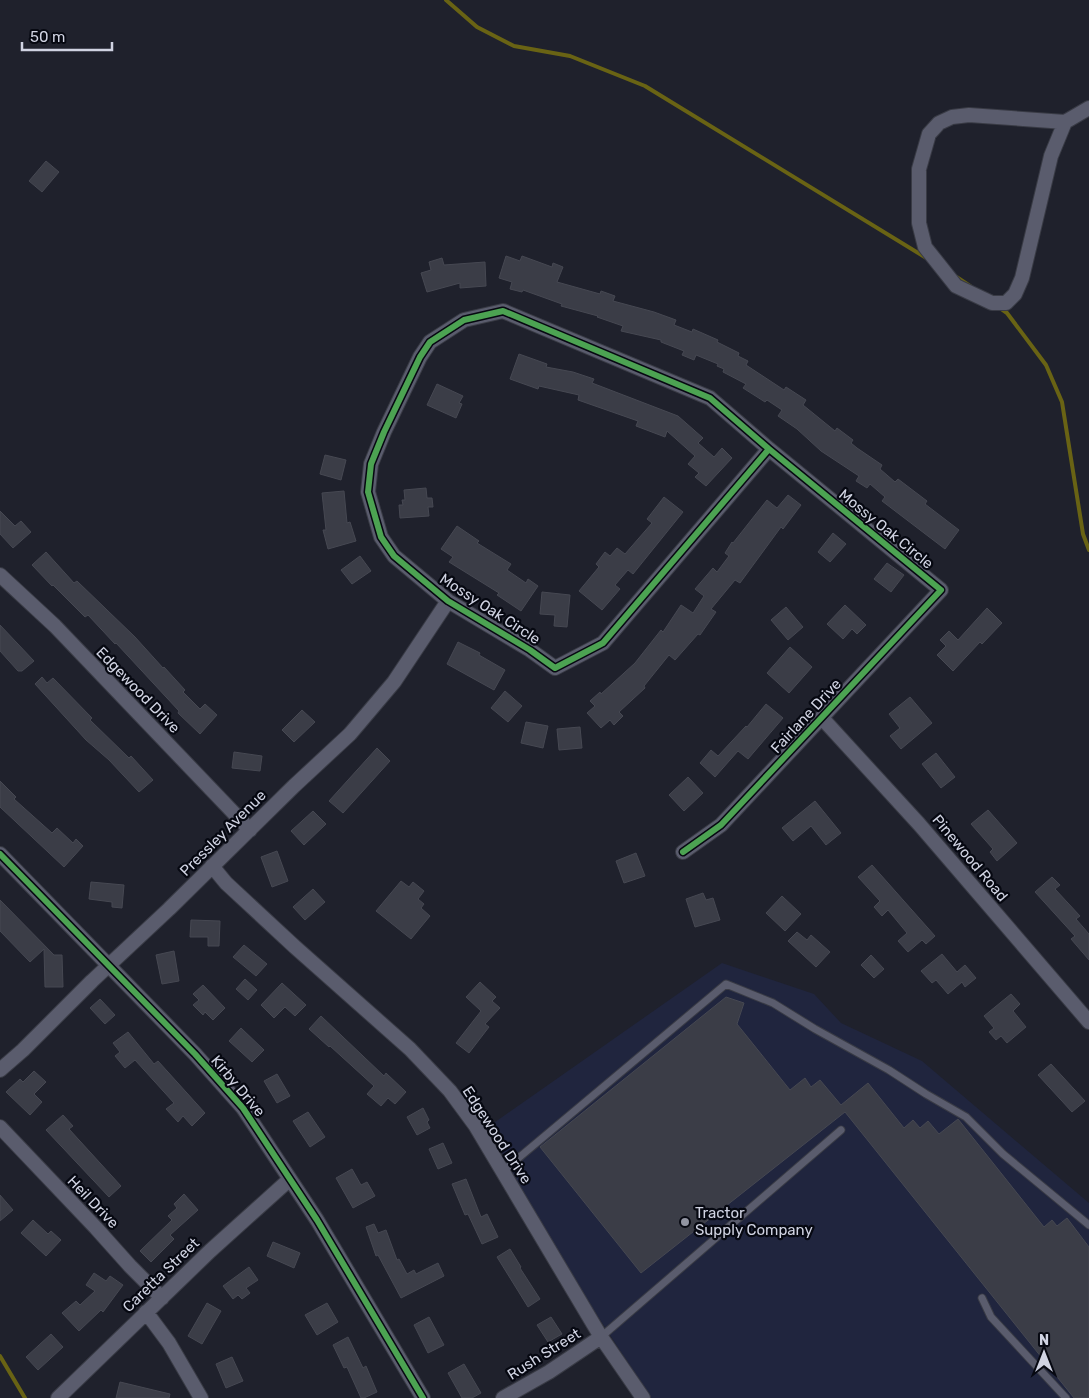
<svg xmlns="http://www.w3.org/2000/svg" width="1089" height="1398" font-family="Rubik,sans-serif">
  <rect width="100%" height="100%" fill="#1f212c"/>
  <path fill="#20253e" d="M722,963l92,31 27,29 81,38 167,142v195h-438l-73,-112 -47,-79 -43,-80z"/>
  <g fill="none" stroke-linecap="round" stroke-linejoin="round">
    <path stroke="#696314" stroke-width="4" d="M446,0l31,27 37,19 56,10 75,30 283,173
      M955,276l15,10
      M1000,308l7,5 39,52 16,37 21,132 6,16
      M0,1356l25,42"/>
  </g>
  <path fill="#3b3d47" stroke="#464852" d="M46,161l13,11 -17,20 -13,-11z
    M506,256l14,5 2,-5 30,11 1,-4 10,4 -6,15 43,12 1,-3 14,5 -2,5 41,11 22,8 -2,5 18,7 1,-3 25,11 -1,2 22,11 -1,3 10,5 -2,4 38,25 2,-3 20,13 -3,5 32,26 2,-3 16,12 -2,3 6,5 25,17 -2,4 15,13 3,-3 29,22 -2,3 34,26 -14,19 -63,-48 3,-4 -15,-13 -3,4 -11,-7 3,-5 -38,-25 -24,-22 -19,-13 4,-6 -15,-10 -2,2 -22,-14 3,-4 -23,-12 1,-3 -7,-3 1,-2 -22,-9 -2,5 -12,-5 2,-4 -23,-9v-2l-40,-9 2,-5 -26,-9 1,-1 -37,-10 1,-2 -39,-14 -1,2 -12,-3 2,-7 -13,-4z
    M442,258l2,7 41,-3 1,24 -26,2v-5l-33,9 -6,-19 10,-3 -2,-8z
    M519,354l28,10 -1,3 27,5 21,7 -2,4 86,33 25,22 -5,5 16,14 8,-9 10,10 -26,28 -11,-9 4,-4 -11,-9 7,-8 -28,-25 -2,6 -29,-11 2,-5 -60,-21 1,-5 -40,-9 -1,3 -28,-10z
    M437,384l26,12 -4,7 3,1 -6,14 -29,-13z
    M325,455l21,5 -5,20 -21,-6z
    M426,488l1,10h5l1,9h-5l1,9 -29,2 -1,-13h4l-1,-5h3l-1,-10z
    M344,491l3,32 3,-1 6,19 -28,8 -5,-19h3l-4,-37z
    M788,495l13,10 -18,24 -2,-2 -41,56 -5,-3 -24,29 5,3 -16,23 -2,-1 -23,26 -6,-5 -25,31 1,2 -26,24 4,4 -9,9 -4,-5 -9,8 -14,-15 8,-7 -5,-5 10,-9 1,2 34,-31 26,-33 2,2 18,-27 12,8 11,-17 -9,-7 18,-21 4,4 12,-16 -4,-3 7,-11 1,1 34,-43 10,8z
    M664,497l19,15 -50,62 -5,-4 -13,15 5,4 -18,21 -23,-19 20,-24 -3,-3 9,-12 5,4 7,-8 8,6 27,-31 -5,-4z
    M0,511l15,15 6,-5 10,11 -18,16 -13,-14z
    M457,526l22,15 -2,2 34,21 -4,6 19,13 2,-4 10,7 -17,25 -24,-16 2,-2 -50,-31 4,-5 -12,-8z
    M833,533l13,11 -16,18 -12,-10z
    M46,552l28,31 3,-2 58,56 28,31 1,-1 21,23 -2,2 17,17 5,-5 12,11 -17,19 -22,-21 1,-2 -63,-68 -1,1 -27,-29 -3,2 -32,-32 -1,1 -20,-21z
    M360,556l11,15 -19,13 -11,-14z
    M887,563l17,12 -13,17 -17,-13z
    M542,592l28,3 -3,32 -13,-1 1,-11 -15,-1z
    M845,605l21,20 -9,9 -5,-5 -9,10 -16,-15z
    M786,607l17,20 -15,13 -17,-20z
    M987,608l15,15 -20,21 -2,-2 -27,29 -16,-16 9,-9 -6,-6 9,-9 9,9z
    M0,625l34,36 -12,10h-4l-18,-20z
    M458,642l22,11 -1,2 26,15 -11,20 -47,-26z
    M790,647l22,20 -23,26 -22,-20z
    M42,677l5,6 6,-5 39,40 -2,2 39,38 2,-2 22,24 -14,12 -30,-32 -23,-20 -51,-56z
    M505,691l17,15 -14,16 -17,-14z
    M910,697l22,26 -31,26 -11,-13 10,-8 -11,-14z
    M766,704l17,14 -35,41 -10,-8 -23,26 -15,-14 11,-13 7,6 28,-30 1,1z
    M302,710l13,12 -21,20 -12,-12z
    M526,722l22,4 -5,22 -22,-5z
    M580,727l2,21 -23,2 -2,-21z
    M377,748l13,13 -47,52 -14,-12z
    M234,752l28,4 -2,15 -28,-3z
    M936,753l19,24 -14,11 -19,-24z
    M688,777l15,16 -19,18 -15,-16z
    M0,781l16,16 -2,2 38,34 5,-5 16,15 3,-4 7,7 -19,21 -64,-60z
    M815,801l26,32 -15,12 -15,-19 -18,15 -11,-13z
    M988,810l29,33 -20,18 -7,-9 3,-3 -22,-25z
    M313,811l13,13 -22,21 -13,-14z
    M277,851l11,30 -16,6 -11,-30z
    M636,853l9,23 -21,7 -8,-22z
    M872,865l63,71 -9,8 -4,-4 -14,12 -10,-11 9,-8 -19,-23 -6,6 -8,-9 6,-6 -22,-24z
    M1052,877l8,8 -5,4 25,27 -4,3 13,15v26l-18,-21 4,-3 -40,-44z
    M401,881l8,6 4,-5 11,9 -6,8 6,5 -3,4 9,8 -19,23 -35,-28z
    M91,882l33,3 -2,23 -10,-1v-5l-23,-3z
    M313,889l12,13 -20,18 -12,-13z
    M703,893l3,7 7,-2 7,22 -25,7 -9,-28z
    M782,896l19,18 -16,17 -19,-18z
    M0,900l54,55h8l1,32h-18l-1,-38 -14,13 -30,-31z
    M191,920l29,1 -1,25h-11v-9h-18z
    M797,932l10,8 4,-5 19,17 -14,15 -28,-26z
    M244,945l23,19 -11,12 -23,-19z
    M174,951l5,30 -17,3 -6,-29z
    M942,954l15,18 8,-7 11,13 -11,9 -3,-5 -14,12 -12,-14 -4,3 -11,-12z
    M871,955l13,14 -10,9 -13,-13z
    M245,979l12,11 -9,10 -12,-11z
    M480,982l16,15 -4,4 8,7 -15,16 4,3 -20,26 -13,-10 25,-32 -15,-14z
    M282,983l24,22 -11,11 -10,-9 -11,11 -13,-13z
    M203,985l22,23 -12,12 -8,-8 -2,3 -10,-10 6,-5 -6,-6z
    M1011,994l9,10 -7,7 13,16 -19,16 -6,-7 -5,4 -7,-8 5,-4 -10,-12z
    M726,997l18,6 -7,21 53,66 15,-12 6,9 9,-7 21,25 27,-22 36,45 9,-8 7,8 8,-7 11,13 19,-15 86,108 8,-7 5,6 10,-8 22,29v151h-15l-229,-286 -204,161 -101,-126z
    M100,999l15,16 -10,9 -15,-16z
    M321,1016l63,60 2,-3 20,19 -11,12 -7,-6 -7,8 -14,-12 7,-8 -44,-40 -1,1 -20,-18z
    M241,1028l23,22 -12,12 -23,-21z
    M128,1032l26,32 4,-3 47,52 -13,13 -9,-10 -5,6 -12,-13 8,-6 -39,-43 -10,8 -10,-12 5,-4 -7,-9z
    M1051,1064l34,37 -13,11 -34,-37z
    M34,1071l12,11 -12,12 8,8 -12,13 -24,-23 14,-13 3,3z
    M277,1074l13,22 -13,7 -13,-22z
    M423,1108l6,12 -2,2 3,6 -13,7 -10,-18z
    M308,1112l17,25 -15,10 -17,-26z
    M63,1115l10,11 -4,3 52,57 -12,11 -63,-67z
    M443,1143l9,20 -14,6 -9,-20z
    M352,1169l9,16 6,-3 8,14 -22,12 -17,-30z
    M466,1179l15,38 6,-3 11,23 -16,7 -14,-30 -3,1 -13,-31z
    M184,1194l14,16 -28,25 4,4 -23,23 -11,-11 32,-31 -4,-4 9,-8 -3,-4z
    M0,1195l13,15 -13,11z
    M33,1220l15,14 3,-3 10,9 -15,16 -25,-23z
    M374,1224l4,9 8,-3 11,30 2,-1 8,15 7,-4 2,4 22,-11 6,13 -43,22 -23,-43 -2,1 -10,-29z
    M273,1242l27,11 -6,15 -27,-12z
    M510,1249l11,18 -1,1 20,31 -12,8 -31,-50z
    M249,1267l9,13 -12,8 4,5 -8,6 -4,-4 -5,4 -10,-13z
    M94,1273l12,8 4,-5 13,9 -20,27 -2,-2 -22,21 -17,-18 14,-12 4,4 15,-14 -9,-6z
    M207,1303l14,8 -19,33 -14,-8z
    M327,1303l11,19 -21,13 -12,-20z
    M429,1317l15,28 -16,8 -14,-28z
    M551,1317l11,17 -14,8 -11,-17z
    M51,1334l12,13 -25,23 -12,-13z
    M348,1337l15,31 3,-2 11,26 -13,6h-3l-14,-31 -3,1 -11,-23z
    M232,1357l11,24 -17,7 -10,-24z
    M464,1364l17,29 -9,5h-10l-14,-25z
    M120,1382l50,12 -1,4h-53z"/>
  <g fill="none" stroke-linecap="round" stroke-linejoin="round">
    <defs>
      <path id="lane" d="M503,1171l223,-187 47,19 42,26 74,41 37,24 40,23 37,37 86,71
        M982,1298l9,19 75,81
        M601,1337l240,-207"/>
      <path id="street" d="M1065,122l-96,-7 -17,2 -13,6 -10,11 -10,35v54l6,24 31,39 36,17h14l9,-9 7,-16 29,-122 14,-34 24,-14
        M0,575l55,51 195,204
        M822,718l97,106 170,198
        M683,852l38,-27 220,-235 -172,-141 -59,-51 -207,-87 -39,9 -34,22 -10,15 -36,75 -13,32 -3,28 13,45 13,19 54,45 82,49 25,18 48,-25 166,-194
        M0,854l195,200 48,54 74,112 106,178
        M212,866l14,17 69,64 115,102 40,42 25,34 126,212 42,61
        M0,1070l23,-20 69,-69 77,-72 125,-123 56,-52 44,-52 54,-81
        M0,1127l96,101 34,38 32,32
        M146,1312l23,31 32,55
        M58,1398l152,-147 80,-72
        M503,1398l46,-26 52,-35"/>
    </defs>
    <use href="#lane" stroke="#393b45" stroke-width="9"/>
    <use href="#street" stroke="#393b45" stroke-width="16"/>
    <use href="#lane" stroke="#5a5c6d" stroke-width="7"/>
    <use href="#street" stroke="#5a5c6d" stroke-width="14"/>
    <defs>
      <path id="cycleway" d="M683,852l38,-27 220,-235 -172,-141 -59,-51 -207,-87 -39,9 -34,22 -10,15 -36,75 -13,32 -3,28 13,45 13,19 54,45 82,49 25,18 48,-25 166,-194
        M0,854l195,200 48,54 74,112 106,178"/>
    </defs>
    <use href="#cycleway" stroke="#060811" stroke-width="9"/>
    <use href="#cycleway" stroke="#4ca352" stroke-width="6"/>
  </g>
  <circle fill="#9295a2" stroke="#060811" stroke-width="2" cx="685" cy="1222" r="5"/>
  <g text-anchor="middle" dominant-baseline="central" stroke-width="4.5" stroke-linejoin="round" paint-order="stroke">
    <g font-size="15" fill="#d0d3e2" stroke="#060811">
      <text transform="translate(886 529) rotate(39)">Mossy Oak Circle</text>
      <text transform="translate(490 609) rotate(33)">Mossy Oak Circle</text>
      <text transform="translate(138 690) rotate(46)">Edgewood Drive</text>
      <text transform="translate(806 716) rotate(-47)">Fairlane Drive</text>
      <text transform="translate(223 833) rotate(-45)">Pressley Avenue</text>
      <text transform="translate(970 858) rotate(50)">Pinewood Road</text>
      <text transform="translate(238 1086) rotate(50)">Kirby Drive</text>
      <text transform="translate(497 1135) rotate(57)">Edgewood Drive</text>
      <text transform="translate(93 1202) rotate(46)">Heil Drive</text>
      <text transform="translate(161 1275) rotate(-44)">Caretta Street</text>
      <text transform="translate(544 1354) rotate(-32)">Rush Street</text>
    </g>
    <g font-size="15" fill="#d0d3e2" stroke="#060811" text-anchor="start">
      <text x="695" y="1213">Tractor<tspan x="695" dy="17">Supply Company</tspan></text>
    </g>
  </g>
  <g transform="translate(1044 1353)" stroke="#060811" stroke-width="4" paint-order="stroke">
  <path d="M0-4L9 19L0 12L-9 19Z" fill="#d0d3e2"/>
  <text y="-8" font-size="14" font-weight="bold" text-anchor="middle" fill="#d0d3e2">N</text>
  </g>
  <path d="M22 42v8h90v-8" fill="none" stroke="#d0d3e2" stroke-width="2.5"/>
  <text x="30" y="42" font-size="15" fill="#d0d3e2" stroke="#060811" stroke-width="4" paint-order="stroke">50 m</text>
</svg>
